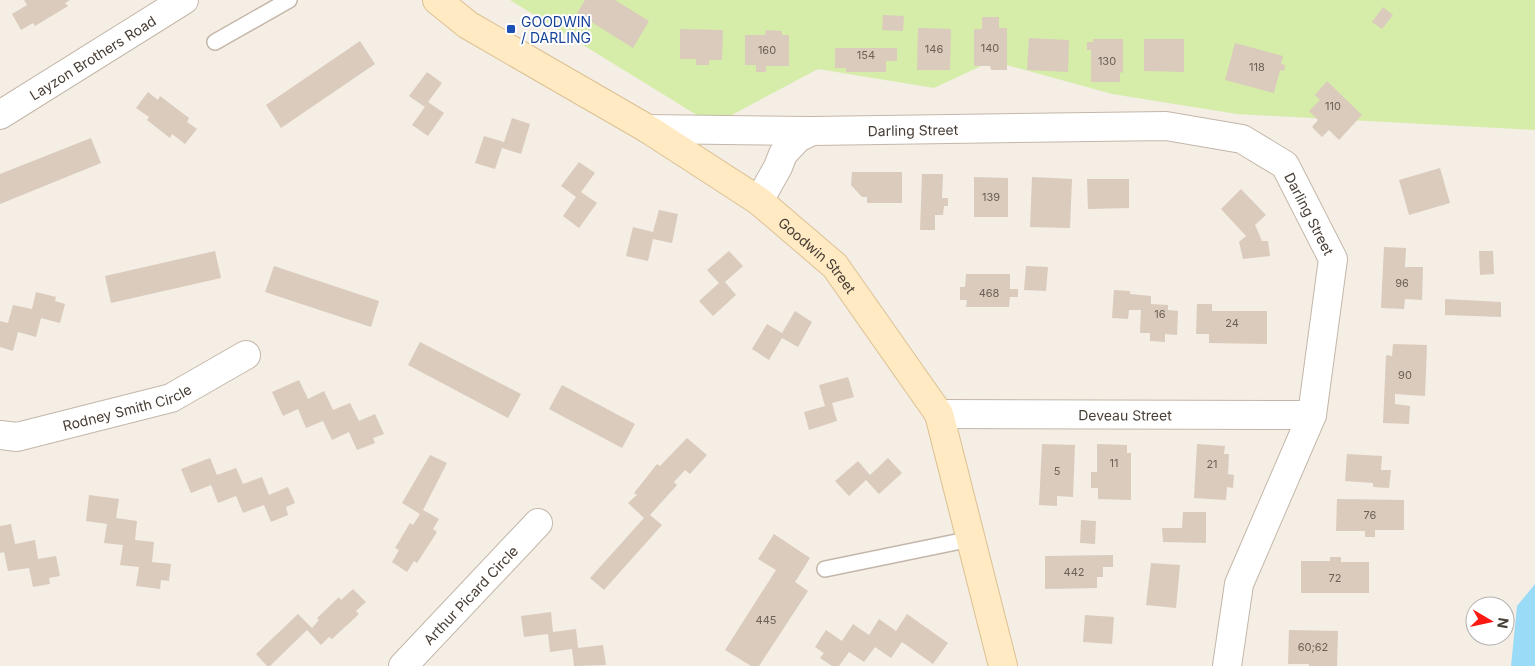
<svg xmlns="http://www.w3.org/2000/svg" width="1535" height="666" font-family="Inter,sans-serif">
  <rect width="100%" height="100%" fill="#f4eee5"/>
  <path fill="#d6eda9" d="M510,0h1025v130l-298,-16 -125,-20 -120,-33 -58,27 -116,-19 -105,56z"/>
  <path fill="#9adcf8" d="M1535,584v82h-24l6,-60z"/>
  <path fill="#dacbbc" d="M24,0h46l-5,3 3,3 -33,20 -2,-3 -12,7 -9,-16 15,-9z
    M585,0h30l34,21 -16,27 -56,-35z
    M1383,7l10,8 -11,14 -10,-7z
    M883,15l21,1 -1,15 -21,-1z
    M982,17h17v11h8v42h-16l-1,-4h-16v-37h8z
    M918,28l33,1 -1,41h-33z
    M680,29l43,1 -1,30h-13v5h-13v-6h-16z
    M766,30l16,1v4h7v31h-23v6h-10v-7h-11v-30h20z
    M1029,38l40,2 -1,32 -41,-2z
    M1093,39h30v34l-3,-1v10h-29v-32h-4v-8h6z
    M1144,39h40v33l-40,-1z
    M360,41l15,23 -94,64 -15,-23z
    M1235,43l48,13 -2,8 4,1 -1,6 -4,-1 -6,23 -49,-13z
    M835,48h62v13h-11v11h-40v-4h-11z
    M427,72l15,11 -14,19 16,11 -16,23 -16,-11 13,-18 -16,-11z
    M1327,81l35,34 -23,25 -10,-10 -7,7 -10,-10 6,-7 -9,-9 11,-11 -5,-5z
    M148,92l10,8 2,-4 29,22 -2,4 10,7 -12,15 -13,-10 -2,4 -23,-18 2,-3 -13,-9z
    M512,118l18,6 -9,30 -19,-6 -7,21 -20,-6 9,-27 20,6z
    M91,138l10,25 -101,41v-30z
    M579,162l16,11 -14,19 16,11 -18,25 -16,-12 13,-19 -15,-11z
    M1440,168l10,35 -41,12 -10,-35z
    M852,172h50v31h-35v-6h-5l-11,-12z
    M922,174h21l-1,24h6v8h-4l-1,9h-8v15h-15z
    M974,177l34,1v39h-34z
    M1032,177l40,2 -2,49 -40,-1z
    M1087,179h42v29l-41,1z
    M1241,189l25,26 -11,10 7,16h6l2,15 -27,3 -4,-17 7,-6 -25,-27z
    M659,210l19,4 -6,29 -19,-4 -5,22 -22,-5 7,-29 20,5z
    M1384,247l22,1 -1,19h18l-1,33 -17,-1 -1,10 -23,-1z
    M215,251l6,27 -110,25 -6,-27z
    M729,251l14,15 -18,16 11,13 -23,21 -14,-15 20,-18 -12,-13z
    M1479,251h14l1,23 -14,1z
    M274,266l105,35 -8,26 -106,-35z
    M1026,266l22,1 -2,24 -22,-1z
    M966,274h44v15h8v8h-8l-1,10h-43l1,-7h-7v-13h5z
    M1114,290l16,1v3l21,2v8l17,1v5l10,1 -1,24 -12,-1v8l-15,-1v-8h-10l1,-23h-12l-1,9 -16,-1z
    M36,292l20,5 -1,4 10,3 -5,19 -19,-5 -5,19 -18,-5 -5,19 -13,-4v-26l8,2 5,-18 19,4z
    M1445,299l56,3v15l-56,-2z
    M1197,304h15v7h55v33l-58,-1v-9h-13z
    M795,311l17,11 -14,25 -16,-9 -13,22 -17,-11 15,-25 15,9z
    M420,342l101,52 -13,24 -100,-53z
    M1393,344l34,1 -2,51 -30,-2v10l15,2 -1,18 -26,-1 3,-68 6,1z
    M848,377l6,20 -22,6 5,18 -28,9 -5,-18 21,-6 -6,-21z
    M299,380l9,19 16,-8 9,19 17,-7 9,18 16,-7 9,20 -11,4 2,5 -18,7 -8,-18 -17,8 -9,-19 -17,7 -8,-19 -15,7 -11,-24z
    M562,385l73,39 -13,24 -73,-39z
    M687,438l20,17 -17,19 -5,-4 -11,12 3,3 -27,30 12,10 -58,65 -14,-12 54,-60 -16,-15 9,-8 -3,-2 23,-29 3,2z
    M1042,444l33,1 -2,52 -16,-1v10l-18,-1z
    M1097,444l30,1v8h4v47l-33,-1v-11h-7v-16h6z
    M1197,444l28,2 -1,8h5l-1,20 6,1 -1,13 -6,-1 -1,13 -32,-2z
    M1347,454l35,2 -1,14h10l-2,18 -16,-1v-4l-28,-2z
    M430,455l17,8 -24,47 16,9 -6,10 4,3 -20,31 -3,-2 -7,11 -15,-10 7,-12 -4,-2 15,-25 3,2 7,-11 -18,-11z
    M210,458l7,17 19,-7 7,16 19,-7 7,18 19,-8 7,16 -9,4 2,8 -17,7 -7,-17 -21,8 -7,-17 -18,7 -7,-18 -20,8 -10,-24z
    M888,458l14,15 -23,21 -13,-14 -17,16 -14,-15 23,-20 12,14z
    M89,495l30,4 -3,19 21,3 -2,19 19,2 -2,20 19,2 -2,17 -8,-1 -1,9 -24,-3 3,-19 -19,-2 3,-20 -19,-2 3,-19 -21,-3z
    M1337,499l67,1v30h-29v7h-10v-6h-29z
    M1183,512h23v31l-43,-1 -1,-14h20z
    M1081,520l15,1 -1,23 -15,-1z
    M11,524l4,20 20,-4 3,19 18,-3 4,20 -11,2 1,6 -17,3 -4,-19 -21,3 -4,-19 -4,1v-27z
    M774,534l36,24 -15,24 13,9 -49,75h-8l-26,-16 51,-80 -18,-11z
    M1113,555v12h-10v10h-6v11l-52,1v-33z
    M1330,557h11v5h28v31h-68v-32h29z
    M1151,563l29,2 -4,43 -30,-3z
    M353,589l13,13 -10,9 3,3 -27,25 -3,-2 -8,8 -14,-15 -37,36h-3l-11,-12 42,-40 14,14 7,-8 -2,-2 22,-21 2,3z
    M551,612l2,20 23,-3 2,19 25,-3 3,20 -32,1 -2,-17 -22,3 -2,-18 -24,3 -3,-21z
    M907,614l41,29 -15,21 -31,-22 -11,16 -16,-11 -11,15 -15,-10 -10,14h-7l-12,-8 4,-5 -9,-6 11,-17 16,11 11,-17 16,11 10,-16 17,12z
    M1085,615l29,2 -2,27 -29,-2z
    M1289,630l49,1 -1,35h-28v-2h-21z"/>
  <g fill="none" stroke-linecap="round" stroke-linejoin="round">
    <defs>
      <path id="lane" d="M215,42l74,-42
        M825,569l146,-30"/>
      <g id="street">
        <path id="s1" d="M0,115l184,-115"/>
        <path id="s2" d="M648,129l164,2 354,-5 76,13 43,26 48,94 -21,156 -73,169 -12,82"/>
        <path d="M759,201l19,-34 5,-13 15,-16 14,-7"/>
        <path id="s3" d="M939,414l373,1"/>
        <path id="s4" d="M0,435l17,2 154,-39 75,-43"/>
        <path id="s5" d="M403,666l135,-143"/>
      </g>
      <g id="secondary">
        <path id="s6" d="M437,0l31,25 180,104 111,72 76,65 104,148 64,252"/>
      </g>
    </defs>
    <use href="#lane" stroke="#c4b7a9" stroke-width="18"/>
    <use href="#street" stroke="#c4b7a9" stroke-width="30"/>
    <use href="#secondary" stroke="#dcc091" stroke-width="30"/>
    <use href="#lane" stroke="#fff" stroke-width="15"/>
    <use href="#street" stroke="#fff" stroke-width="28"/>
    <use href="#secondary" stroke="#ffeac4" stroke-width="28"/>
  </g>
  <rect fill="#1a4fb4" stroke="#fff" stroke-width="2" x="506" y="24" width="10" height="10" rx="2.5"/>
  <g text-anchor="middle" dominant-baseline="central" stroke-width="4" stroke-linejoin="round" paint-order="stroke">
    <g font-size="11" fill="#6c6056">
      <text x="990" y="48">140</text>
      <text x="934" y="49">146</text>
      <text x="767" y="50">160</text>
      <text x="866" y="55">154</text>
      <text x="1107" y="61">130</text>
      <text x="1257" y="67">118</text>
      <text x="1333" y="106">110</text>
      <text x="991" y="197">139</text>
      <text x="1402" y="283">96</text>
      <text x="989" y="293">468</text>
      <text x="1160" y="314">16</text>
      <text x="1232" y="323">24</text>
      <text x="1405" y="375">90</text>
      <text x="1114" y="463">11</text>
      <text x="1212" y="464">21</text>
      <text x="1057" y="471">5</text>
      <text x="1370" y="515">76</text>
      <text x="1074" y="572">442</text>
      <text x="1335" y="578">72</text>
      <text x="766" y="620">445</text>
      <text x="1313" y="647">60;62</text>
    </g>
    <g font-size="14" fill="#164399" stroke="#fff" text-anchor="start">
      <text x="521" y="21">GOODWIN<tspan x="521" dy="16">/ DARLING</tspan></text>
    </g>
    <g font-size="14" fill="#473d34" stroke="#fff">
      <text stroke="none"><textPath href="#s1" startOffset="109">Layzon Brothers Road</textPath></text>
      <text stroke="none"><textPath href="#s2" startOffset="265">Darling Street</textPath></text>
      <text stroke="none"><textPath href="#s2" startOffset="700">Darling Street</textPath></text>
      <text stroke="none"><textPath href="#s6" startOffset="460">Goodwin Street</textPath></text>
      <text stroke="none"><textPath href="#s4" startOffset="131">Rodney Smith Circle</textPath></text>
      <text stroke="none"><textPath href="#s3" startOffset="186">Deveau Street</textPath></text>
      <text stroke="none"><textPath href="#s5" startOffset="98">Arthur Picard Circle</textPath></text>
    </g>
  </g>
  <g transform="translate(1490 621) rotate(99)"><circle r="24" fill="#ffffff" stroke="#b5b1ae"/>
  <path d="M0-4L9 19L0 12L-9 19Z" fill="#ff1911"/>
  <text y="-8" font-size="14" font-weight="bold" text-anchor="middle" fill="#473d34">N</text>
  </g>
</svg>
